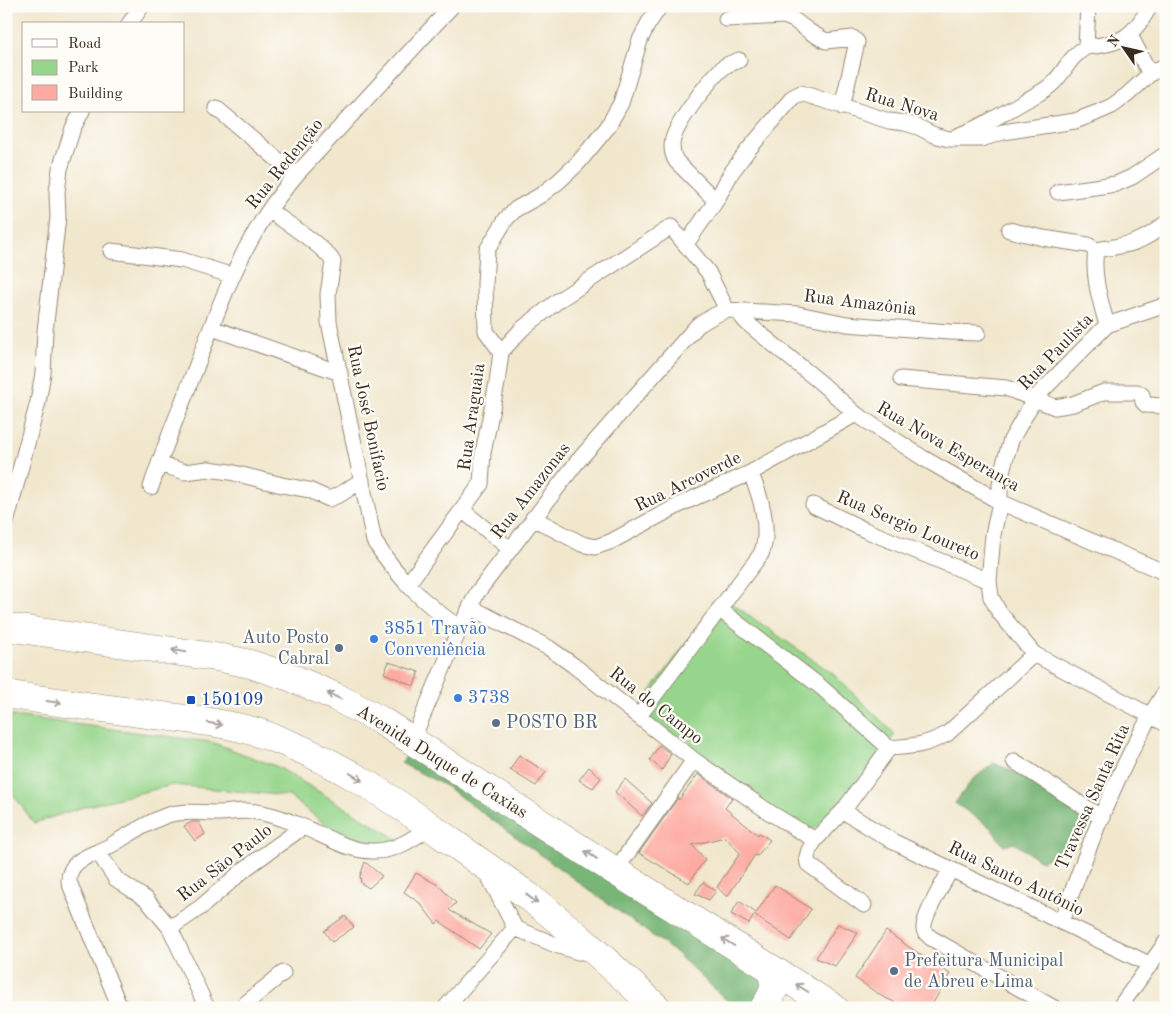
<svg xmlns="http://www.w3.org/2000/svg" width="1172" height="1014" font-family="'Old Standard TT',serif">
  <rect width="100%" height="100%" fill="#fdfcf7"/>
  <filter id="ink" filterUnits="userSpaceOnUse"><feTurbulence type="fractalNoise" baseFrequency=".02" numOctaves="2"/><feDisplacementMap in="SourceGraphic" scale="10" xChannelSelector="R" yChannelSelector="G"/><feConvolveMatrix kernelMatrix="1 2 1 2 8 2 1 2 1" color-interpolation-filters="sRGB"/></filter>
  <filter id="wash" filterUnits="userSpaceOnUse"><feTurbulence type="fractalNoise" baseFrequency=".0096" numOctaves="4" result="noise"/><feDisplacementMap in="SourceGraphic" scale="20" xChannelSelector="R" yChannelSelector="G"/><feGaussianBlur stdDeviation="1.12" result="paint"/><feColorMatrix in="noise" values="0 0 0 0 0 0 0 0 0 0 0 0 0 0 0 0 0 1.4 0 .05"/><feComposite in="paint" operator="in"/></filter>
  <g filter="url(#wash)">
    <rect width="100%" height="100%" fill="#f1e7cd"/>
    <path fill="#96d58b" stroke="#688054" d="M721,596l111,77 63,61 -54,74 -44,33 -161,-130z
      M6,715l205,27 67,25 121,73 -18,16 -51,-28 -41,-32 -117,-11 -85,21 -53,17 -28,-38z"/>
    <path fill="#78b677" stroke="#5a704a" d="M411,751l362,232 -18,25h-20l-60,-56 -231,-167 -43,-22z
      M994,763l41,19 56,36c-17,29 -20,30 -50,43l-27,-18 -10,3 -14,-19 -35,-24 17,-23z"/>
    <g id="blocks">
      <path fill="#fdaba2" d="M389,662l30,10 -5,14 -30,-13z
        M659,745l12,9 -9,16 -12,-10z
        M519,755l27,17 -10,14 -26,-16z
        M589,767l12,11 -8,10 -14,-8z
        M698,774l34,24 -7,10 33,27 1,-2 11,7 -13,16 -2,-1 -28,42 -10,-10 23,-34 -15,-16 -33,8 13,14 -16,24 -50,-30 39,-55 1,2z
        M625,779l27,24 -10,13 -27,-24z
        M192,822h7l6,12 -10,7 -11,-15z
        M365,862l17,14 -13,12 -8,-5 -1,-7z
        M416,873l22,12 18,18 -7,7 42,24 -12,15 -40,-28 -3,3 -16,-21 -16,-11z
        M703,882l13,9 -7,9 -14,-6z
        M775,885l36,24 -20,31 -37,-25 -5,9 -18,-10 8,-13 17,12z
        M345,916l9,11 -22,15 -8,-11z
        M838,924l20,9 -23,33 -19,-8z
        M886,931l46,32 18,11 -20,34h-22l-25,-11 -28,-19z"/>
    </g>
  </g>
  <g filter="url(#ink)">
    <use href="#blocks" fill-opacity="0" stroke="#968876" stroke-width="1"/>
    <g fill="none" stroke-linecap="round" stroke-linejoin="round">
      <defs>
        <path id="street" d="M726,19l58,-3 10,4 16,12 16,9 27,-3 4,4 -15,65
          M129,24l13,-18
          M1130,35l20,39
          M1086,47c36,-3 47,-10 64,-41
          M216,108l80,67
          M957,136c24,-9 44,-21 66,-34 10,-6 21,-10 29,-18 14,-13 16,-26 34,-37l2,-41
          M1058,192l58,-8 16,-7 34,-23
          M716,201l-40,-40c-4,-7 -5,-14 -3,-22 5,-18 38,-62 52,-73 5,-3 10,-4 14,-6
          M270,211c14,10 57,37 63,51l-5,32 1,28 45,219c25,38 49,62 86,87
          M1009,230l34,8 45,7 8,5c32,-5 45,-6 70,-27
          M686,244l30,-43 15,-28 17,-23 45,-53 8,-4 88,28 16,2 13,4 16,8 15,4h32l22,-7 72,-11 21,-8 16,-7 15,-11 23,-21 16,-9
          M1096,250c-4,25 4,50 11,75
          M111,251l71,9 51,16
          M1166,305l-59,20 -72,73 -24,42 -8,27 -3,18v17l-7,33 -4,46 2,16 8,15 35,42 132,70
          M737,311l10,12 74,60 35,31 67,44 77,44 166,71
          M212,328l128,45
          M501,352l-15,-21 -1,-47 2,-34 19,-31 10,-10 25,-14 18,-14 19,-18 29,-35 14,-25 19,-63 8,-16 12,-18
          M901,379l105,9 49,19 18,-3 31,-12h33l5,3 1,7 3,3 20,1
          M159,464l26,8 23,-3 22,3 52,13 27,5 20,9 12,-5 21,-14
          M151,487c13,-40 29,-78 44,-117 18,-47 35,-96 61,-139 11,-20 25,-38 40,-56l156,-169
          M813,505l52,25 124,51
          M462,510l48,39
          M533,518l49,26 13,3 15,-5 73,-39 67,-30 106,-59
          M6,523l32,-121 5,-29 2,-42 13,-114 -1,-25 3,-23 13,-41 9,-17
          M407,585l74,-101 2,-31 14,-70 4,-31 21,-23 37,-29 112,-73 37,45 19,38
          M470,607l79,41 24,17 121,95 75,52 46,28
          M719,609l102,78 68,61
          M639,716l122,-162c10,-23 0,-59 -11,-81
          M412,741l48,-113 17,-35 100,-131 121,-137 17,-10 12,-5 71,4 49,10 102,8 29,1
          M1014,761l88,57
          M843,811l51,31 257,123
          M98,852l18,27 30,20 24,29 37,80
          M951,869c-6,11 -29,49 -27,60 0,4 4,6 7,9l123,70
          M486,871l29,57 41,17 22,7h13
          M615,871l79,-111
          M864,905l-56,-41 -1,-7 2,-7 6,-10 28,-29 46,-63c25,-2 35,-2 58,-14l87,-80
          M1061,922c29,-80 59,-160 105,-232
          M170,928l31,-21 45,-39 57,-41
          M120,1008l-51,-126c-1,-23 22,-26 39,-35 19,-11 39,-25 60,-32 15,-5 32,-2 49,-2 10,0 20,-2 30,-2 19,1 37,8 54,15 23,9 46,25 71,25 22,1 41,-12 58,-24
          M240,1008l43,-35
          M445,1008l70,-80
          M1119,1008l47,-66"/>
        <path id="highway" d="M6,627l216,31 28,6 40,13 46,20 44,23 235,151 219,137
          M6,694c52,9 105,15 157,22 31,4 63,7 93,16 73,23 135,66 196,110 26,19 52,36 77,55 45,34 87,73 128,111
          M764,1008c10,-14 13,-25 6,-40"/>
      </defs>
      <use href="#street" stroke="#968876" stroke-width="17"/>
      <use href="#highway" stroke="#968876" stroke-width="29"/>
      <use href="#street" stroke="#fff" stroke-width="15"/>
      <use href="#highway" stroke="#fff" stroke-width="28"/>
    </g>
    <defs><path id="oneway-shaft" d="M-6 0H5M1.5-3L5.5 0L1.5 3" fill="none" stroke-width="1.6" stroke-linecap="round" stroke-linejoin="round" transform="scale(1.25)"/></defs>
    <g stroke="#a79f9a">
      <use href="#oneway-shaft" transform="translate(179 651) rotate(-171)"/>
      <use href="#oneway-shaft" transform="translate(334 696) rotate(-155)"/>
      <use href="#oneway-shaft" transform="translate(54 702) rotate(8)"/>
      <use href="#oneway-shaft" transform="translate(215 724) rotate(10)"/>
      <use href="#oneway-shaft" transform="translate(356 777) rotate(32)"/>
      <use href="#oneway-shaft" transform="translate(591 855) rotate(-147)"/>
      <use href="#oneway-shaft" transform="translate(532 899) rotate(38)"/>
      <use href="#oneway-shaft" transform="translate(728 942) rotate(-148)"/>
      <use href="#oneway-shaft" transform="translate(802 988) rotate(-148)"/>
    </g>
  </g>
  <g fill="#3f7fe0" stroke="#fdfcf7" stroke-width="2">
    <circle cx="374" cy="639" r="5"/>
    <circle cx="458" cy="698" r="5"/>
  </g>
  <g fill="#5c6f8a" stroke="#fdfcf7" stroke-width="2">
    <circle cx="339" cy="648" r="5"/>
    <circle cx="496" cy="723" r="5"/>
    <circle cx="894" cy="971" r="5"/>
  </g>
  <rect fill="#1a4fb4" stroke="#fdfcf7" stroke-width="2" x="186" y="695" width="10" height="10" rx="2.5"/>
  <g text-anchor="middle" dominant-baseline="central" stroke-width="4.5" stroke-linejoin="round" paint-order="stroke">
    <g font-size="18" fill="#3b2a1e" stroke="#fdfcf7">
      <text transform="translate(902 105) rotate(17)">Rua Nova</text>
      <text transform="translate(285 164) rotate(-51)">Rua Redenção</text>
      <text transform="translate(860 303) rotate(7)">Rua Amazônia</text>
      <text transform="translate(1056 352) rotate(-46)">Rua Paulista</text>
      <text transform="translate(472 417) rotate(-82)">Rua Araguaia</text>
      <text transform="translate(368 418) rotate(78)">Rua José Bonifacio</text>
      <text transform="translate(948 447) rotate(30)">Rua Nova Esperança</text>
      <text transform="translate(688 482) rotate(-26)">Rua Arcoverde</text>
      <text transform="translate(531 491) rotate(-52)">Rua Amazonas</text>
      <text transform="translate(908 526) rotate(23)">Rua Sergio Loureto</text>
      <text transform="translate(656 706) rotate(38)">Rua do Campo</text>
      <text transform="translate(442 762) rotate(32)">Avenida Duque de Caxias</text>
      <text transform="translate(1093 797) rotate(-66)">Travessa Santa Rita</text>
      <text transform="translate(225 863) rotate(-38)">Rua São Paulo</text>
      <text transform="translate(1016 879) rotate(26)">Rua Santo Antônio</text>
    </g>
    <g font-size="18" fill="#366cbe" stroke="#fdfcf7" text-anchor="start">
      <text x="384" y="629">3851 Travão<tspan x="384" dy="21">Conveniência</tspan></text>
      <text x="468" y="698">3738</text>
    </g>
    <g font-size="18" fill="#4e5e75" stroke="#fdfcf7" text-anchor="start">
      <text x="329" y="638" text-anchor="end">Auto Posto<tspan x="329" dy="21">Cabral</tspan></text>
      <text x="506" y="723">POSTO BR</text>
      <text x="904" y="961">Prefeitura Municipal<tspan x="904" dy="21">de Abreu e Lima</tspan></text>
    </g>
    <g font-size="18" fill="#164399" stroke="#fdfcf7" text-anchor="start">
      <text x="201" y="700">150109</text>
    </g>
  </g>
  <rect width="1172" height="1014" fill="none" stroke="#fdfcf7" stroke-width="25"/>
  <rect x="22" y="22" width="162" height="90" fill="#fdfcf7" stroke="#afa8a0"/>
  <rect x="32" y="39" width="25" height="8" fill="#ffffff" stroke="#afa8a0"/>
  <text x="68" y="48" font-size="15" fill="#3b2a1e">Road</text>
  <rect x="32" y="60" width="25" height="15" fill="#96d58b" stroke="#afa8a0"/>
  <text x="68" y="72" font-size="15" fill="#3b2a1e">Park</text>
  <rect x="32" y="85" width="25" height="15" fill="#fdaba2" stroke="#afa8a0"/>
  <text x="68" y="98" font-size="15" fill="#3b2a1e">Building</text>
  <g transform="translate(1124 48) rotate(304)" stroke="#fdfcf7" stroke-width="4" paint-order="stroke">
  <path d="M0-4L9 19L0 12L-9 19Z" fill="#3b2a1e"/>
  <text y="-8" font-size="14" font-weight="bold" text-anchor="middle" fill="#3b2a1e">N</text>
  </g>
</svg>
